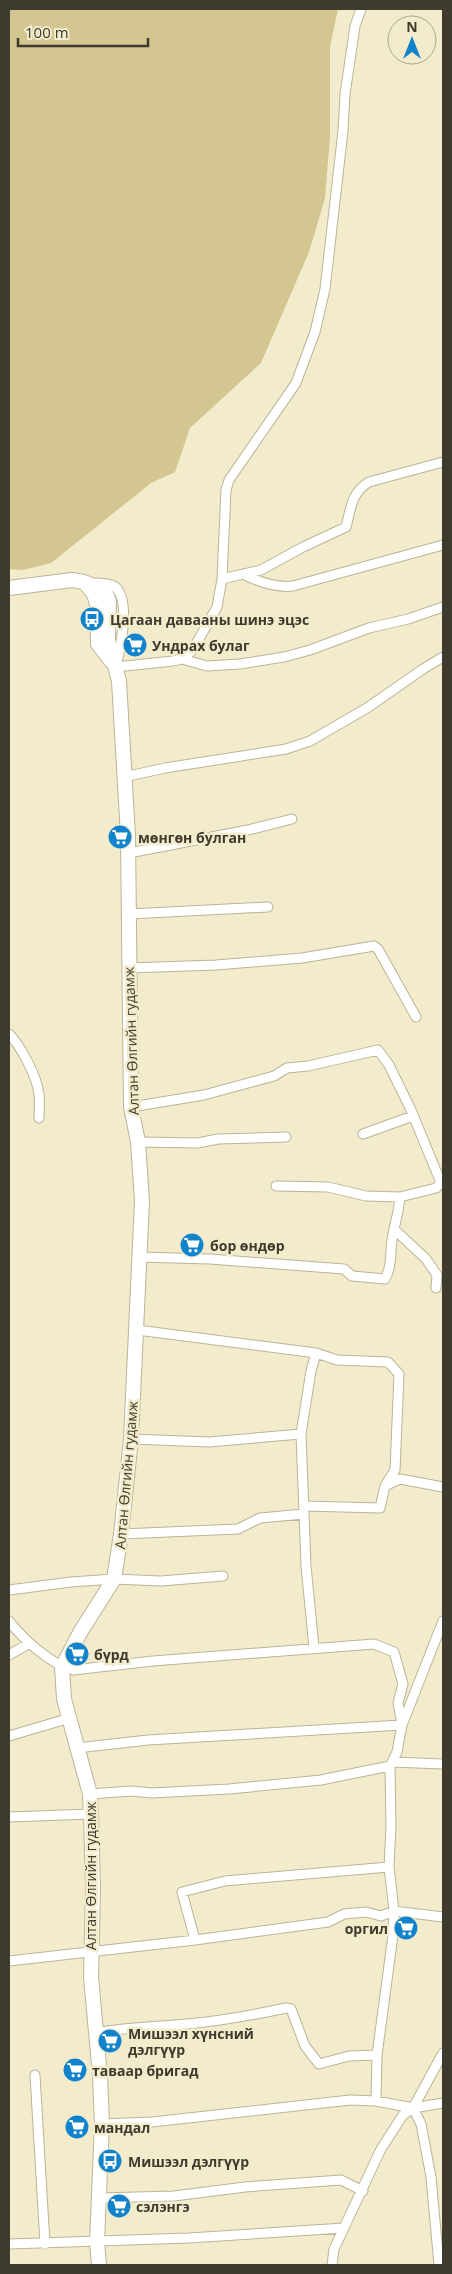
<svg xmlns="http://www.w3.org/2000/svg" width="452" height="2274" font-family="'Open Sans',sans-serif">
  <rect width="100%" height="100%" fill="#f2ebcc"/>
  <path fill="#d4c691" d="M9,9h329l-8,38v90l-5,61 -16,54 -48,111 -71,65 -15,44 -24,11 -100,80 -28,7 -14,-1z"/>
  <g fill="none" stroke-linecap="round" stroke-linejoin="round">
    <defs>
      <path id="street" d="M243,574c14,7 34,14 50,12l150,-41
        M222,579l39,-9 42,-23 43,-20c5,-19 5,-34 23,-45l74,-20
        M95,583c6,0 14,0 19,3 18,13 6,63 2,81l57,-6 9,-2 10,-8 25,-44 5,-28 4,-89 3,-10 67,-97 19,-51 10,-43 18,-158 2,-37 10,-68 6,-17
        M182,659l25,7 33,-2 44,-7 26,-7 59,-22 39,-9 35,-12
        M124,777l41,-9 121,-19 24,-8 57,-33 56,-39 20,-12
        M129,853l119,-23 44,-11
        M129,914l139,-7
        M129,968l87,-3 86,-7 72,-12 4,3 38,68
        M9,1034c12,12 28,43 30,60 1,7 0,16 0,24
        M131,1107l73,-12 70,-19 13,-8 21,-2 70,-16 11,15 22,45 30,73 -5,5 -36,9 -34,-1 -38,-9 -52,-1
        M363,1134l50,-18
        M138,1142l60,1 20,-4 68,-2
        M395,1230l31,29 11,16 -1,13
        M139,1257l71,2 134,10 8,7 33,3c7,-13 5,-25 7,-39 2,-14 7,-28 8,-43
        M137,1330l179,23 21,7 51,2 11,12 -4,96 -10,16
        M131,1439l78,3 92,-8
        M304,1506l76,2 5,-22 15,-7 43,8
        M121,1534l117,-5 22,-11 44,-4
        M9,1590l62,-8 43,-3 47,2 62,-5
        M9,1621c15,19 40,42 64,49l80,-9 221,-17 20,8 9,32 -5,19 4,22 -254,15 -71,8
        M314,1648l-8,-82 -5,-132 10,-63 5,-18
        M9,1655l21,-12
        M9,1736l61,-18
        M392,1762l51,2
        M90,1794l41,-3 21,2 77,-4 92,-9 69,-14
        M9,1817l82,-3
        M195,1940l-13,-48 43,-11 164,-14
        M9,1961l186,-21 133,-18 16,-8 22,-2 15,4 13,-5 49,6
        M96,2033c30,-6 60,-6 91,-9 34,-3 66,-9 99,-16l5,1 14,37 14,18 30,-8 28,-1
        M35,2075l10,169
        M413,2108l8,16 10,53 8,88
        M413,2108l30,-55
        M413,2108l30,-5
        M102,2124l50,-2 198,-22 26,1
        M99,2198l75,-2 71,-9 96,-7 22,11
        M9,2244l180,-6 155,-10
        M332,2265l2,-16 47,-100 22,-34 10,-7 -37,-7 1,-46 16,-120 1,-24 -5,-44 2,-41 -1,-60 7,-14 5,-27 41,-104"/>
      <path id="secondary" d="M85,583l9,11 3,10 1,40 13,17
        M9,588l63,-8 12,2 21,9 4,10 -1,39 11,41 9,155 3,271 7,35 4,59 -11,238 -10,95 -7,45 -33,52 -19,36 2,32 26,95 1,20 2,74 -2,89 9,99 2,48 -5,118 2,23"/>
    </defs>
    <use href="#street" stroke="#bcb497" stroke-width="11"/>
    <use href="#secondary" stroke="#bcb497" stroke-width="16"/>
    <use href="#street" stroke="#fff" stroke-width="9"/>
    <use href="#secondary" stroke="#fff" stroke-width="14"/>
  </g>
  <defs>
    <symbol id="bus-disc" viewBox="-11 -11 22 22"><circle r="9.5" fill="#1083cc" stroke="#f2ebcc"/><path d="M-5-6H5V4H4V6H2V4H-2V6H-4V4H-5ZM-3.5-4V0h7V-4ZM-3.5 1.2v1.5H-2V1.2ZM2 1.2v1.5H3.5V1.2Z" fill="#fff"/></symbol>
    <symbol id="supermarket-disc" viewBox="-11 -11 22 22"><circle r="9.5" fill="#1083cc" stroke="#f2ebcc"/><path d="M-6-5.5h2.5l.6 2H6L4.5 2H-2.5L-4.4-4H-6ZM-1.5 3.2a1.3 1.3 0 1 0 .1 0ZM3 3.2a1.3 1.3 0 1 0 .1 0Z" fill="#fff"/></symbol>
  </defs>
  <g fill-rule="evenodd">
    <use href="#bus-disc" x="78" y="605" width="28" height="28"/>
    <use href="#supermarket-disc" x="121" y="631" width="28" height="28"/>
    <use href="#supermarket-disc" x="106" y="823" width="28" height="28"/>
    <use href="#supermarket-disc" x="178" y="1231" width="28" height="28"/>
    <use href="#supermarket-disc" x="63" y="1640" width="28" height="28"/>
    <use href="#supermarket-disc" x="392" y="1914" width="28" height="28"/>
    <use href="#supermarket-disc" x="96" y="2027" width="28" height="28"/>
    <use href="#supermarket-disc" x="61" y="2056" width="28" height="28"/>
    <use href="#supermarket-disc" x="63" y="2113" width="28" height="28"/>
    <use href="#bus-disc" x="96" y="2147" width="28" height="28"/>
    <use href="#supermarket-disc" x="105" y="2192" width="28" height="28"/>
  </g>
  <g text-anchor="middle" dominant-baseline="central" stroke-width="5" stroke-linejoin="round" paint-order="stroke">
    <g font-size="14" font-weight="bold" fill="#3e3b2e" stroke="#f2ebcc" text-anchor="start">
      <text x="110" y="619">Цагаан давааны шинэ эцэс</text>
      <text x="152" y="645">Ундрах булаг</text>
      <text x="138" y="837">мөнгөн булган</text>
      <text x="210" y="1245">бор өндөр</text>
      <text x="94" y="1654">бүрд</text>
      <text x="388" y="1928" text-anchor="end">оргил</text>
      <text x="128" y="2033">Мишээл хүнсний<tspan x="128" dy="16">дэлгүүр</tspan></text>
      <text x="92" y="2070">таваар бригад</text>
      <text x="94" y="2127">мандал</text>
      <text x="128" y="2161">Мишээл дэлгүүр</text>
      <text x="136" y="2206">сэлэнгэ</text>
    </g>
    <g font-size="14" fill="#3e3b2e" stroke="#f2ebcc">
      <text transform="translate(131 1041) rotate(-92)">Алтан Өлгийн гудамж</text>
      <text transform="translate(126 1475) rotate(-85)">Алтан Өлгийн гудамж</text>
      <text transform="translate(90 1876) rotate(-90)">Алтан Өлгийн гудамж</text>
    </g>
  </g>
  <rect width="452" height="2274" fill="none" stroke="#3e3b2e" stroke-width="20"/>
  <g transform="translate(412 40)"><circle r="24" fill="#f2ebcc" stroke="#aaa58d"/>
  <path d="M0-4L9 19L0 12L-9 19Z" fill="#1083cc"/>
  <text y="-8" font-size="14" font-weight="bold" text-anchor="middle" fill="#3e3b2e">N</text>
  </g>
  <path d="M18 38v8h130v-8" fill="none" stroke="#3e3b2e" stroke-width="2.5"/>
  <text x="25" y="38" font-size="15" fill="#3e3b2e" stroke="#f2ebcc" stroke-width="4" paint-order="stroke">100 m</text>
</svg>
